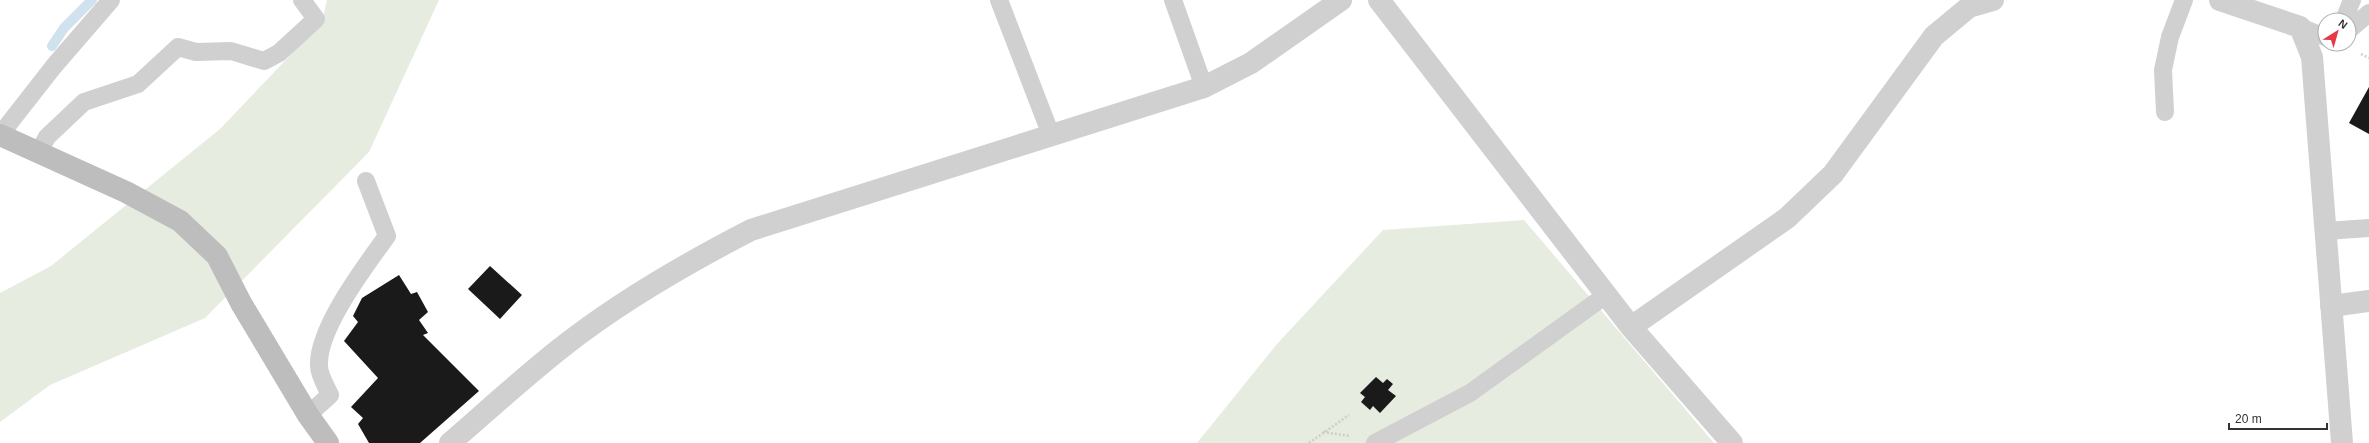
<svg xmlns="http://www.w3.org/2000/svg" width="2369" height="443" font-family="Helvetica,sans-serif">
  <rect width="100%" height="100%" fill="#fff"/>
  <path fill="#e6ecdf" d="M327,0h112l-70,152 -164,166 -155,67 -50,37v-129l51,-27 169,-137 102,-107z
    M1524,220l190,223h-517l80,-99 106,-114z"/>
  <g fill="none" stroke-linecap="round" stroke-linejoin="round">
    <path stroke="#cfe2ee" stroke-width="10" d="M52,46l12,-18 28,-28"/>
  </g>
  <path fill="#1a1a1a" d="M2369,87v47l-20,-11z
    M490,266l32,29 -22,24 -32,-30z
    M399,275l12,19 6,-2 11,20 -9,8 9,13 -5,2 56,56 -59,52h-51l-11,-19 5,-6 -12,-11 27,-29 -34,-37 14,-19 -5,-6 9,-18z
    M1376,377l7,6 4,-4 6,5 -5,6 8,6 -16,17 -7,-7 -3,4 -9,-8 4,-5 -5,-4z"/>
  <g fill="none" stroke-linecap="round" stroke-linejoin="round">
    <path stroke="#cdcdcd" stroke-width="2.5" stroke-dasharray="2 2" stroke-linecap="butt" d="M2361,54l8,4
      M1323,432l27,4
      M1309,443l40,-28"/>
    <path stroke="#d0d0d0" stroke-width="18" d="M999,0l52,135
      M1173,0l31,87
      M2344,20l8,-20
      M2300,27l25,10
      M2349,30l20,-17
      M2165,112l-2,-42 7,-33 14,-37
      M0,135l54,-69 57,-66
      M38,153l9,-16 37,-35 54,-18 40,-37 18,5 35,-1 33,10 15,-8 37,-34 -14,-19
      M2326,231l43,-3
      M308,415l22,-20c-4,-9 -11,-20 -11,-29 -2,-37 47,-101 68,-130l-21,-55
      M1375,443l95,-50 136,-98"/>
    <path stroke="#d0d0d0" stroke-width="22" d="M1379,0l252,327 101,116
      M2220,0l80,27 12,30 30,386
      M2331,306l38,-5
      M1631,327l156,-109 46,-44 101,-138 35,-29 24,-7
      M450,443c37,-32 73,-65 111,-95 58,-46 124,-84 190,-118l453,-143 47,-24 90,-63"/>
    <path stroke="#bdbdbd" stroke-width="22" d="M0,135l126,57 54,29 37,35 24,47 67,112 20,28"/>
  </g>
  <g transform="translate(2337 32) rotate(37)"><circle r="19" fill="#ffffff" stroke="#adadad"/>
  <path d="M0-3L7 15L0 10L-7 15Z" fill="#e63946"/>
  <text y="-6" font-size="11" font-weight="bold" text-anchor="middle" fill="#333333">N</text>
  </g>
  <path d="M2229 423v6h98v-6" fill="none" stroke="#333333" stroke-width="2"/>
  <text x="2235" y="423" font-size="12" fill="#333333" stroke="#ffffff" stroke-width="3" paint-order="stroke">20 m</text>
</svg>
